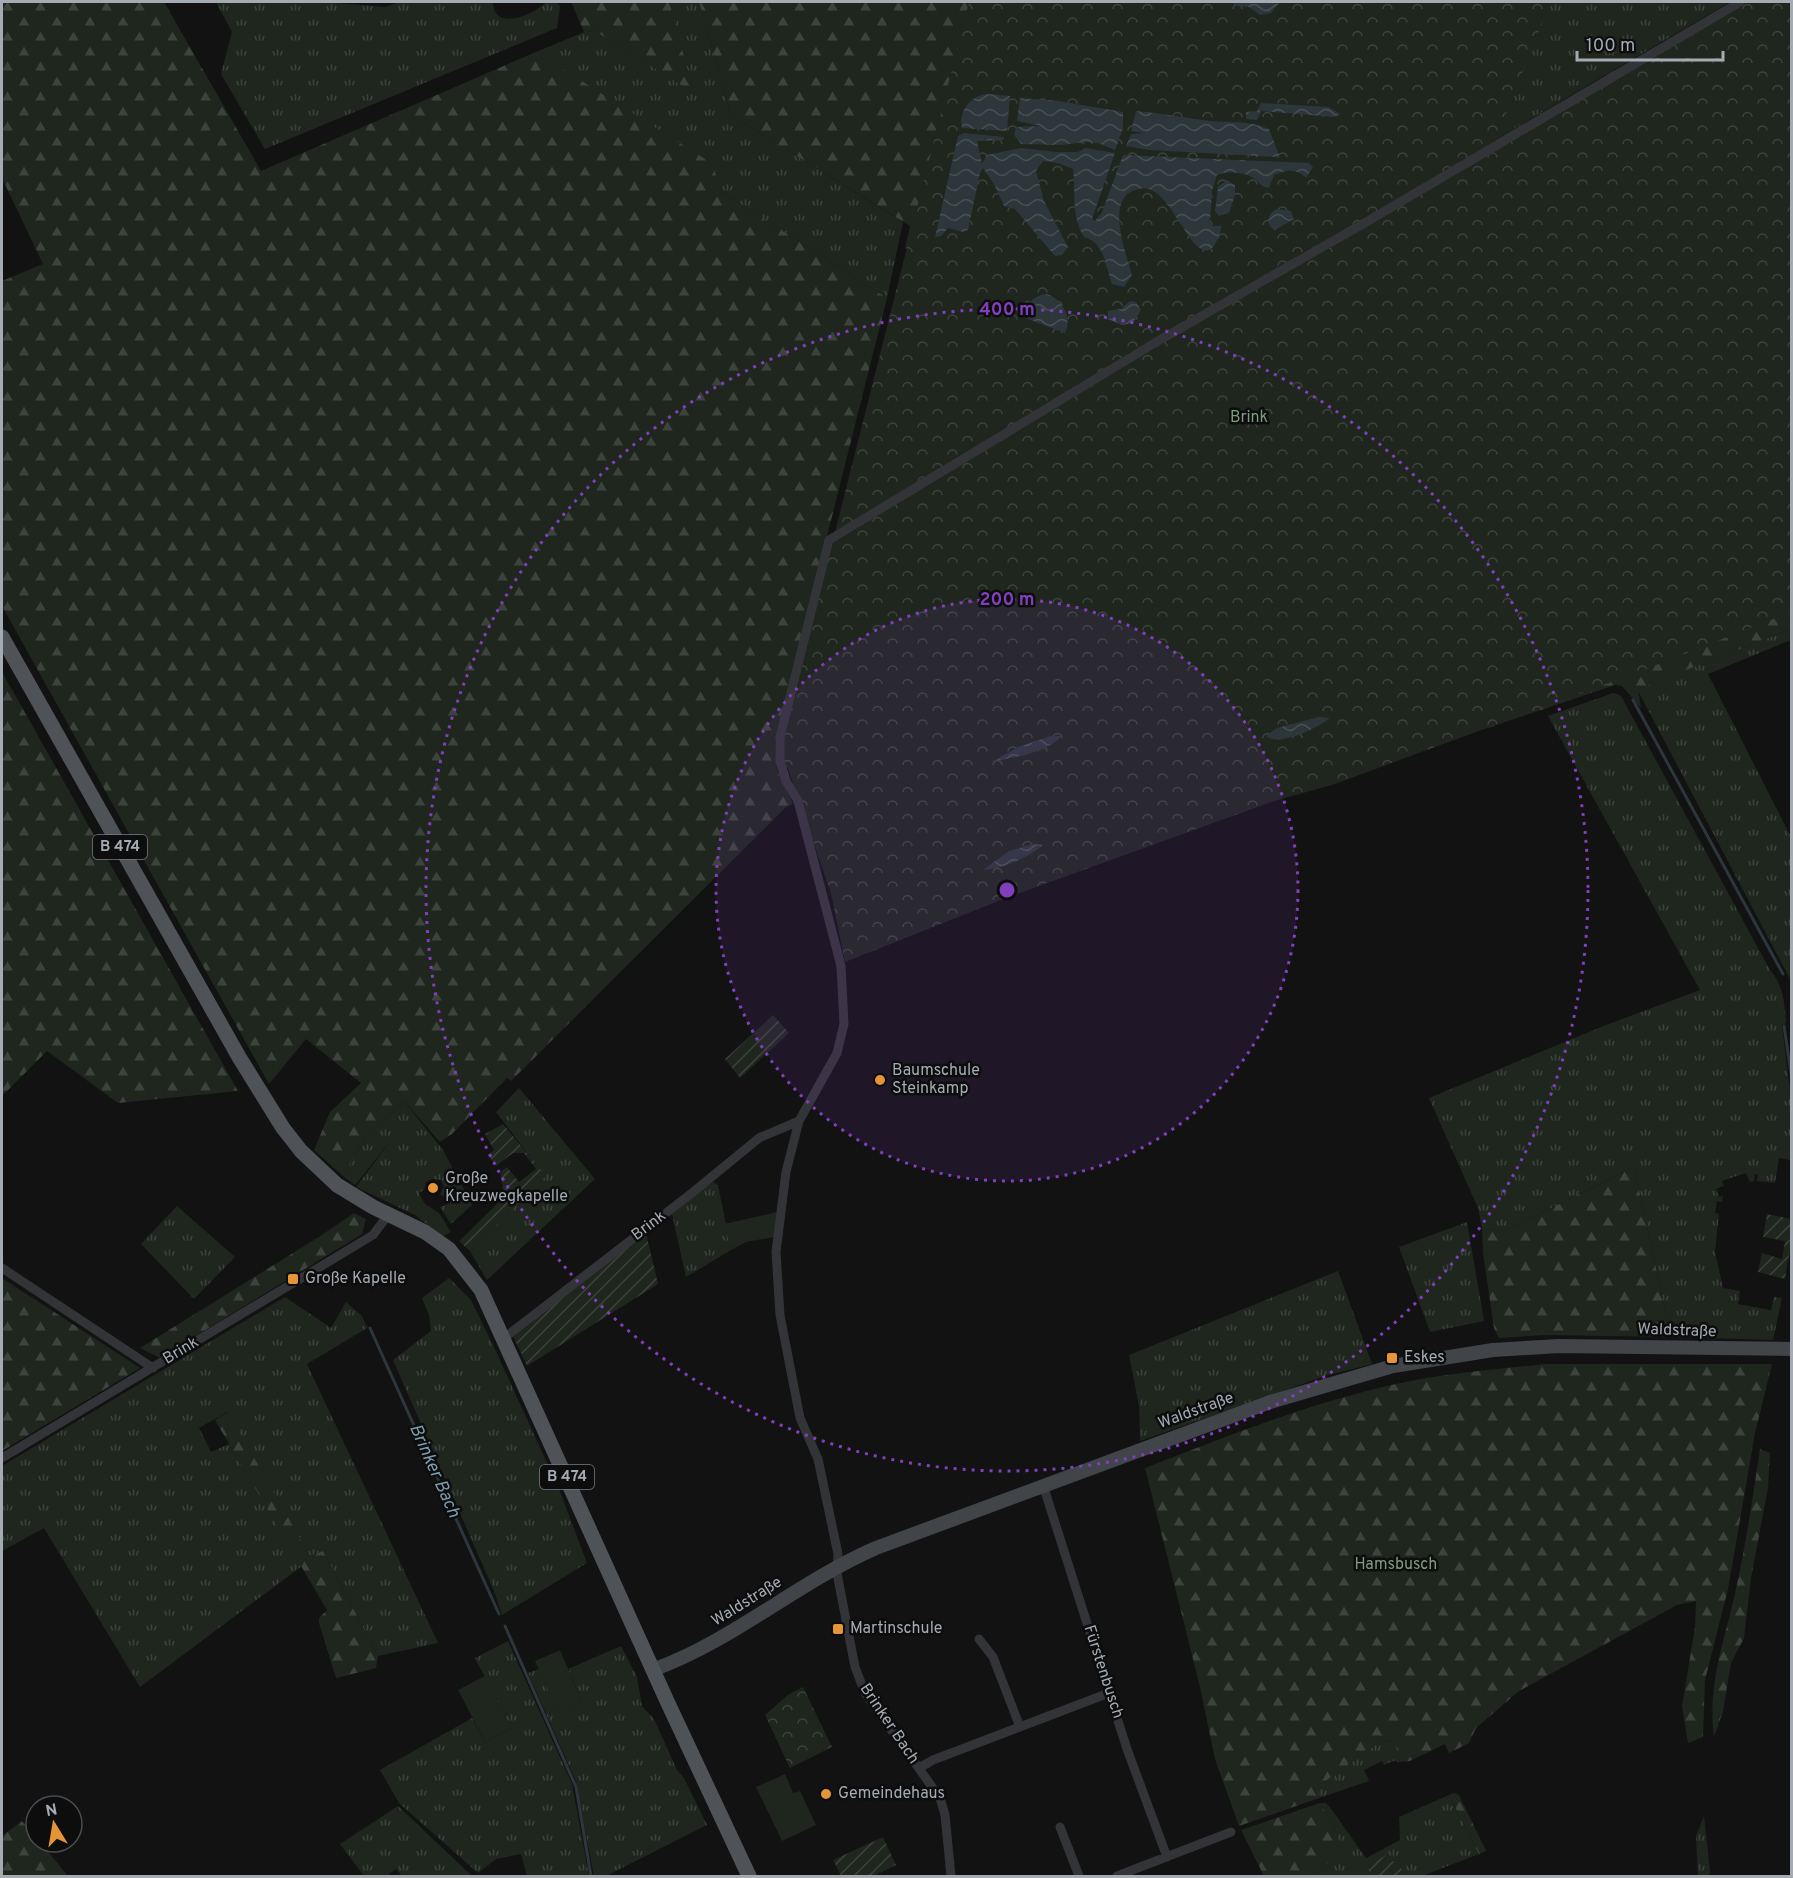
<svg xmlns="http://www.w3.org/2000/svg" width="1793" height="1878" font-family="Overpass,sans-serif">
  <defs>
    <pattern id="grass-tufts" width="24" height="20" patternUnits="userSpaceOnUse" patternTransform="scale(1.5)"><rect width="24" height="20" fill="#1e261e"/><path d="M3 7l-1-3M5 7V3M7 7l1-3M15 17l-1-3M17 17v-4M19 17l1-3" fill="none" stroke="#3c433c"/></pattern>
    <pattern id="forest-firs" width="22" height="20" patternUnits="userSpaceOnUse" patternTransform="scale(1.5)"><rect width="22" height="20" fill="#1e261e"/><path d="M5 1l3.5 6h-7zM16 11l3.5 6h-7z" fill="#3c433c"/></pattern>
    <pattern id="park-crowns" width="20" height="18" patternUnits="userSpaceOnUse" patternTransform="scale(1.5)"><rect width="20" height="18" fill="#1e261e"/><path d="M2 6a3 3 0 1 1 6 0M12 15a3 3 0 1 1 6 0" fill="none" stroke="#3c433c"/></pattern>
    <pattern id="garden-furrows" width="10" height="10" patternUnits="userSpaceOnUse" patternTransform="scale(1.5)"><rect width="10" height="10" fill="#1e261e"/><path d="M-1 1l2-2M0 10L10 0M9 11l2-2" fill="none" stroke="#3c433c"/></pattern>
    <pattern id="water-waves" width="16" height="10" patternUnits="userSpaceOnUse" patternTransform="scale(1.5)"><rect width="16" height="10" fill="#2c363b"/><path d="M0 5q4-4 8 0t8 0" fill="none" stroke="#485055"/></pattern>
  </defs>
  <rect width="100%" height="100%" fill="#121213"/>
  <path fill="url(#grass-tufts)" d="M216,2h109l60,5 15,-5h93c-1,30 42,13 53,0h10l4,4 -3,22 -292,121 -44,-75 11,-42z
    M669,2h30l32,113 172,107 -16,76 -167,-107 -184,-139 48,-20 11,-1 98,61z
    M1512,2h218l-275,161z
    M1791,629v11l-83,34 83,163 -1,142 -153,-290z
    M1613,693l8,3 149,274c13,14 15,35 16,53l-4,2 9,74v61l-12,-2 -4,25 -18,-2 1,-6 -3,-1 -1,7 -4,1 -4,-9 -24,8 2,5 -8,3 3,8 4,-1 -1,6 -5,-1 -2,12 4,1 -4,38 8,36 17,3 -2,13 33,6 3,-13 8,1 -9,42 -102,-3 -37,-170 -129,64 -23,-2 -4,-21 -49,-110 177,-73 94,-35 -152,-274z
    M519,1088l76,91 -108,101 -17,-29 75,-75 -49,-64z
    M404,1101l39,49 29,55 -21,19 -11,-17 8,-3 1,-4 -9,-6 4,-8 -3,-6 -9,-1 -6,3 -2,8 -5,3 6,11 14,9 12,19 -8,4 -28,-21 -59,-28 36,-48 -37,46 -12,-9 24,-42z
    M712,1182l6,3 13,65 -45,27 -14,-63z
    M177,1206l58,51 -41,42 -53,-55z
    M1467,1222l17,99 -54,11 -31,-85z
    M1338,1271l34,93 -44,11 -188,66 -1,-35 -10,-51z
    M449,1278l22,22 22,45 66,144 28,74 -85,52 -8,-24 -101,-231 38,-29 -2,-16 -7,-17z
    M285,1297l46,31 15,-26 16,14 5,12 -60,36 131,279 -60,13 -55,-105 -13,5 -83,-144 -28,16 12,24 18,-8 73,122 -162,121 -96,-159 -42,23v-85z
    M508,1641l64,143 17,92h-62l-6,-22 -25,5 -18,14 -79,-70 -19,-33 92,-52 13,24 26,-14 -36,-70z
    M621,1646l16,31 5,29 12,13 23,51 7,8 23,47 -101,51h-12l-19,-97 -47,-106 11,-4 19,43 24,-10 -14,-33z
    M1383,1740l12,2 5,20 -7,-1 -9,4 -2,-4 -18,9 5,11 -50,17 -3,-11z
    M1449,1795l30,59 -57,22h-16l1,-2 -39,-7 3,9h-56l15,-16 6,-29 -16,-28h6l6,7 34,48 34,-18 -1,-23z
    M398,1806l74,70h-70l-6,-7 -7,5 1,2h-26l-24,-32z
    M1704,1816l6,55 -1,5h-11l-2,-40z"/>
  <path fill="url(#forest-firs)" d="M2,2h162l97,169 275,-119 177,112 7,27 167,107 -112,445 2,27 16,34 -7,3 -275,274 -4,-3 -55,56 -12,8 -36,-41 -37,33 -24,42 -29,-26 16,-38 31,-29 -55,-44 -37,45 -267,-478v-325l41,-17 -41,-86z
    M571,2h98l25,91 -99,-62 -11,1z
    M699,2h295l-78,253 -11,-7 5,-22 -179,-111z
    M1791,607v22l-153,60 3,19 -19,-22 -7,-1 -374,126z
    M2,672l26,46 210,373 -120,12 -71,-52 -45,45z
    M1634,1167l37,170 -127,-2 -45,3 -5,-10 -11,-75 -1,-24 23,2z
    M354,1213l12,6 -4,15 -202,124 -20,-10 182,-113z
    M2,1278l138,90 -138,83z
    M1546,1364h226l-17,69 -27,156 -23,91 -2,57 -15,6 -6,-37 13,-79 1,-26 -19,4 -158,86 -43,37 -7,15 -20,10 -4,-9 -35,17 -10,1 -5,-20 -12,-2 -66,47 2,11 -80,28 -24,-67 -15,-72 -55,-219c78,-30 156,-62 238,-81 53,-13 108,-17 163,-23z
    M228,1412l82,144 13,-5 55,105 -2,12 -40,10 -17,-55v-5l8,-8 -112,-190z
    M1760,1449l10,4 -2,35 -17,90 -7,60 -13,25 -8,48 -9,26c-7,-53 11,-97 22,-148 10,-46 17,-93 24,-140z
    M1454,1793l5,2 27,56 -7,3 -30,-59z
    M1320,1803l16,28 4,13 -10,16 -15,16h-51l-23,-46z
    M22,1821l14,17v4h4l28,34h-66v-40z"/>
  <path fill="url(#park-crowns)" d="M969,2h581l-54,137 236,-137h59v610l-150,59 -309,114 -58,16 -263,95 -166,66 -14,-69 -43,-124 -9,-15z
    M803,1687l29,60 -42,21 -25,-53 24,-21z"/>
  <path fill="url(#garden-furrows)" d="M773,1015l16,18 -49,45 -15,-19z
    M503,1124l43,52 -76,75 -11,-10 43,-42 1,-9 -3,-18 7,-5 12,15 17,-13 -12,-16h-11l-17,13 -8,-11 6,-5 -9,-16z
    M1767,1214l24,5v26l-6,34 -27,-7 4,-19 20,6 3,-18 -22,-4z
    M646,1233l12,51 -131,82 -14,-30z
    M883,1837l13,28 -22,11h-33l-8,-16z
    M1386,1855l21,19 -1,2h-35l-4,-9z"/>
  <path fill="#1e261e" d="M777,1212l-3,25 -28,5 -15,8 -7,-26z
    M560,1650l22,52 -24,11 -23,-52z
    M485,1676l26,52 -26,14 -27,-52z
    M785,1774l8,19 7,-2 16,34 -34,16 -26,-54z"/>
  <path fill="url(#water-waves)" d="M1231,2h49l-9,11 -11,2 -11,-8 -12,-1z
    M987,94l23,2 -3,35 -45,-3c-4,-16 9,-33 25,-34z
    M1020,98l39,3 64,11v16l-8,22 -17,-7 -11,-1 -26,3 -40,-1 -7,-9 2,-8 25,-1 -24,-5z
    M1261,103l68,4 11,7 -5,3 -74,-6 -4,9 -11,-1v-7l11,-1z
    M1136,111c25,2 49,7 74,10 21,2 39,-1 59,8l10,26 -2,2 -128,-7 -23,-4 5,-12 13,-1 -13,-2z
    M964,133l40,4 -1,3 -26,1 5,23 5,-9 34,-7 34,4h23l7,-4 30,5 -23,66 3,2 7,-9 21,-57 186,8 4,4 -7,11c-10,-10 -20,-8 -32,-3l-5,13c-9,-1 -10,-7 -17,-11 -9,-5 -26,-6 -35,-2l-5,16 -2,32 2,3h10c-5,15 -10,36 -28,17 -11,-13 -27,-45 -41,-52 -6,-4 -12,-3 -18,-1 -30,9 -9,64 -3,85l-8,12 -12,-3c-7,-19 -7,-41 -28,-47 -13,-20 -8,-45 -11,-68l-15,-6 -15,-2 -7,10 8,30 24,46 -6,8 -7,1 -40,-47 -11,-3 -9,-20 -12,-18 -3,5 -12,57 -5,2 -15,-4 -7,8 -6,1 23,-101z
    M1227,180l8,5v10l-6,18 -10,3 -4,-5 3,-24z
    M1277,209l14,2 3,8 -19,11 -5,-3c-3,-9 -1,-14 7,-18z
    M1045,294c16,3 28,23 20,39l-37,-14c-6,-13 4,-22 17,-25z
    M1130,301l6,1 5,8 -8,13 -11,2 -14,-6v-8l13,-2z
    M1319,717l11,1c-13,10 -50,29 -64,18l11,-8z
    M1051,736h11c-16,17 -46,21 -68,25l24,-14z
    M1033,844l10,1c-18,14 -37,23 -60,25l26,-19z"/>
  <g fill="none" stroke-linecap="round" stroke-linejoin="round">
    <path stroke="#2c363b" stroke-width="3" d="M1633,700l150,274
      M1784,1026l8,54
      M370,1328l129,286
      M505,1626l71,161 15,89"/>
    <path stroke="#333438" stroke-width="9" d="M2,1268l151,100
      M504,1338l188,-145 67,-55 40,-17
      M2,1458l371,-223 15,-20
      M1043,1485l84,264 40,108
      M979,1639l14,18 27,70
      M919,1768l14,-8 176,-67
      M1060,1827l19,49
      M951,1876l-6,-61 -5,-17 -75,-105 -10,-26 -18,-94 1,-19 -20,-95 -18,-41 -20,-103 -4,-63 10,-80 13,-51 38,-68 7,-29 -3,-58 -43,-165 -12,-20 -6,-20v-24l49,-197 329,-199 210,-120 372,-219
      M1117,1876l114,-44"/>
    <path stroke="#414448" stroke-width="14" d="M655,1669c79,-29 143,-87 221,-121l394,-146 123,-36 100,-16 66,-4 233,3"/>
    <path stroke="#4f5257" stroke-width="15" d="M2,637l237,420 44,71 18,23 36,34 36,22 52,25 24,17 32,41 186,411 82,175"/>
  </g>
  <circle cx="1007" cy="890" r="291" fill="#813fbd" fill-opacity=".12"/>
  <g fill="none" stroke="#813fbd" stroke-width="3" stroke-dasharray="3 6">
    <circle cx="1007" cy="890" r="291"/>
    <circle cx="1007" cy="890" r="581"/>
  </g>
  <g fill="#e59438" stroke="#0d0d0e" stroke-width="2">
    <circle cx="880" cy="1080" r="6"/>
    <circle cx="433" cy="1188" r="6"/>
    <rect x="287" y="1273" width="12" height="12" rx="3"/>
    <rect x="1386" y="1352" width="12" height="12" rx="3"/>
    <rect x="832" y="1623" width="12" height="12" rx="3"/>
    <circle cx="826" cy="1794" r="6"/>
  </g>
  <g text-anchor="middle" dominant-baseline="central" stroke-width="5" stroke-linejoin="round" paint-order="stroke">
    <g fill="#0d0d0e" stroke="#777c82" stroke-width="1.5">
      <rect x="93" y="835" width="54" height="24" rx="4.5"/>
      <rect x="540" y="1465" width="54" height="24" rx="4.5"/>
    </g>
    <g font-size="15" font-weight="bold" fill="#a4abb3">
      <text x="120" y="847">B 474</text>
      <text x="567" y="1477">B 474</text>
    </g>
    <g font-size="16" fill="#7e9d7c" stroke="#0d0d0e">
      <text x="1249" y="418">Brink</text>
      <text x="1396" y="1565">Hamsbusch</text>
    </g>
    <g font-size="16" fill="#a4abb3" stroke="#0d0d0e" text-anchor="start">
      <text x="892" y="1071">Baumschule<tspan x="892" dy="18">Steinkamp</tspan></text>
      <text x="445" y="1179">Große<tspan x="445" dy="18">Kreuzwegkapelle</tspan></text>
      <text x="305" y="1279">Große Kapelle</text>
      <text x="1404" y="1358">Eskes</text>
      <text x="850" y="1629">Martinschule</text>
      <text x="838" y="1794">Gemeindehaus</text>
    </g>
    <g font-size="16" fill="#a4abb3" stroke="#0d0d0e">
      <text transform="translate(649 1226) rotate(-37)">Brink</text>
      <text transform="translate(1677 1331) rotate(2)">Waldstraße</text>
      <text transform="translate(181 1351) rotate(-31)">Brink</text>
      <text transform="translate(1196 1411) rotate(-20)">Waldstraße</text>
      <text transform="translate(747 1602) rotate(-32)">Waldstraße</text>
      <text transform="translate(1103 1672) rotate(72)">Fürstenbusch</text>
      <text transform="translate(889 1724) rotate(56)">Brinker Bach</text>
    </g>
    <g font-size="18" font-style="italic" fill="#7d9cac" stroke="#0d0d0e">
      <text transform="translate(434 1471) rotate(66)">Brinker Bach</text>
    </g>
  </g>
  <circle cx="1007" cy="890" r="9" fill="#813fbd" stroke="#0d0d0e" stroke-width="3"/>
  <g font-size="18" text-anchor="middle" font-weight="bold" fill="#813fbd" stroke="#0d0d0e" stroke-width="5" stroke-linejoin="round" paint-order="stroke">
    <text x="1007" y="315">400 m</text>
    <text x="1007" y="605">200 m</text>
  </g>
  <rect width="1793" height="1878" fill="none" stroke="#a4abb3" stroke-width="6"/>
  <g transform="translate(54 1824) rotate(349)"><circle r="28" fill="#0d0d0e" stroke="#494c50" stroke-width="1.5"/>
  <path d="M0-4.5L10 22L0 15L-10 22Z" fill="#e59438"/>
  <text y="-9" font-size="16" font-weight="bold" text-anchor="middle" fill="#a4abb3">N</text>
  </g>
  <path d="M1577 51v9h146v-9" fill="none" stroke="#a4abb3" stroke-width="3"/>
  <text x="1586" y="51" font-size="18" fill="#a4abb3" stroke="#0d0d0e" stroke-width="4.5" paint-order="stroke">100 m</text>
</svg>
